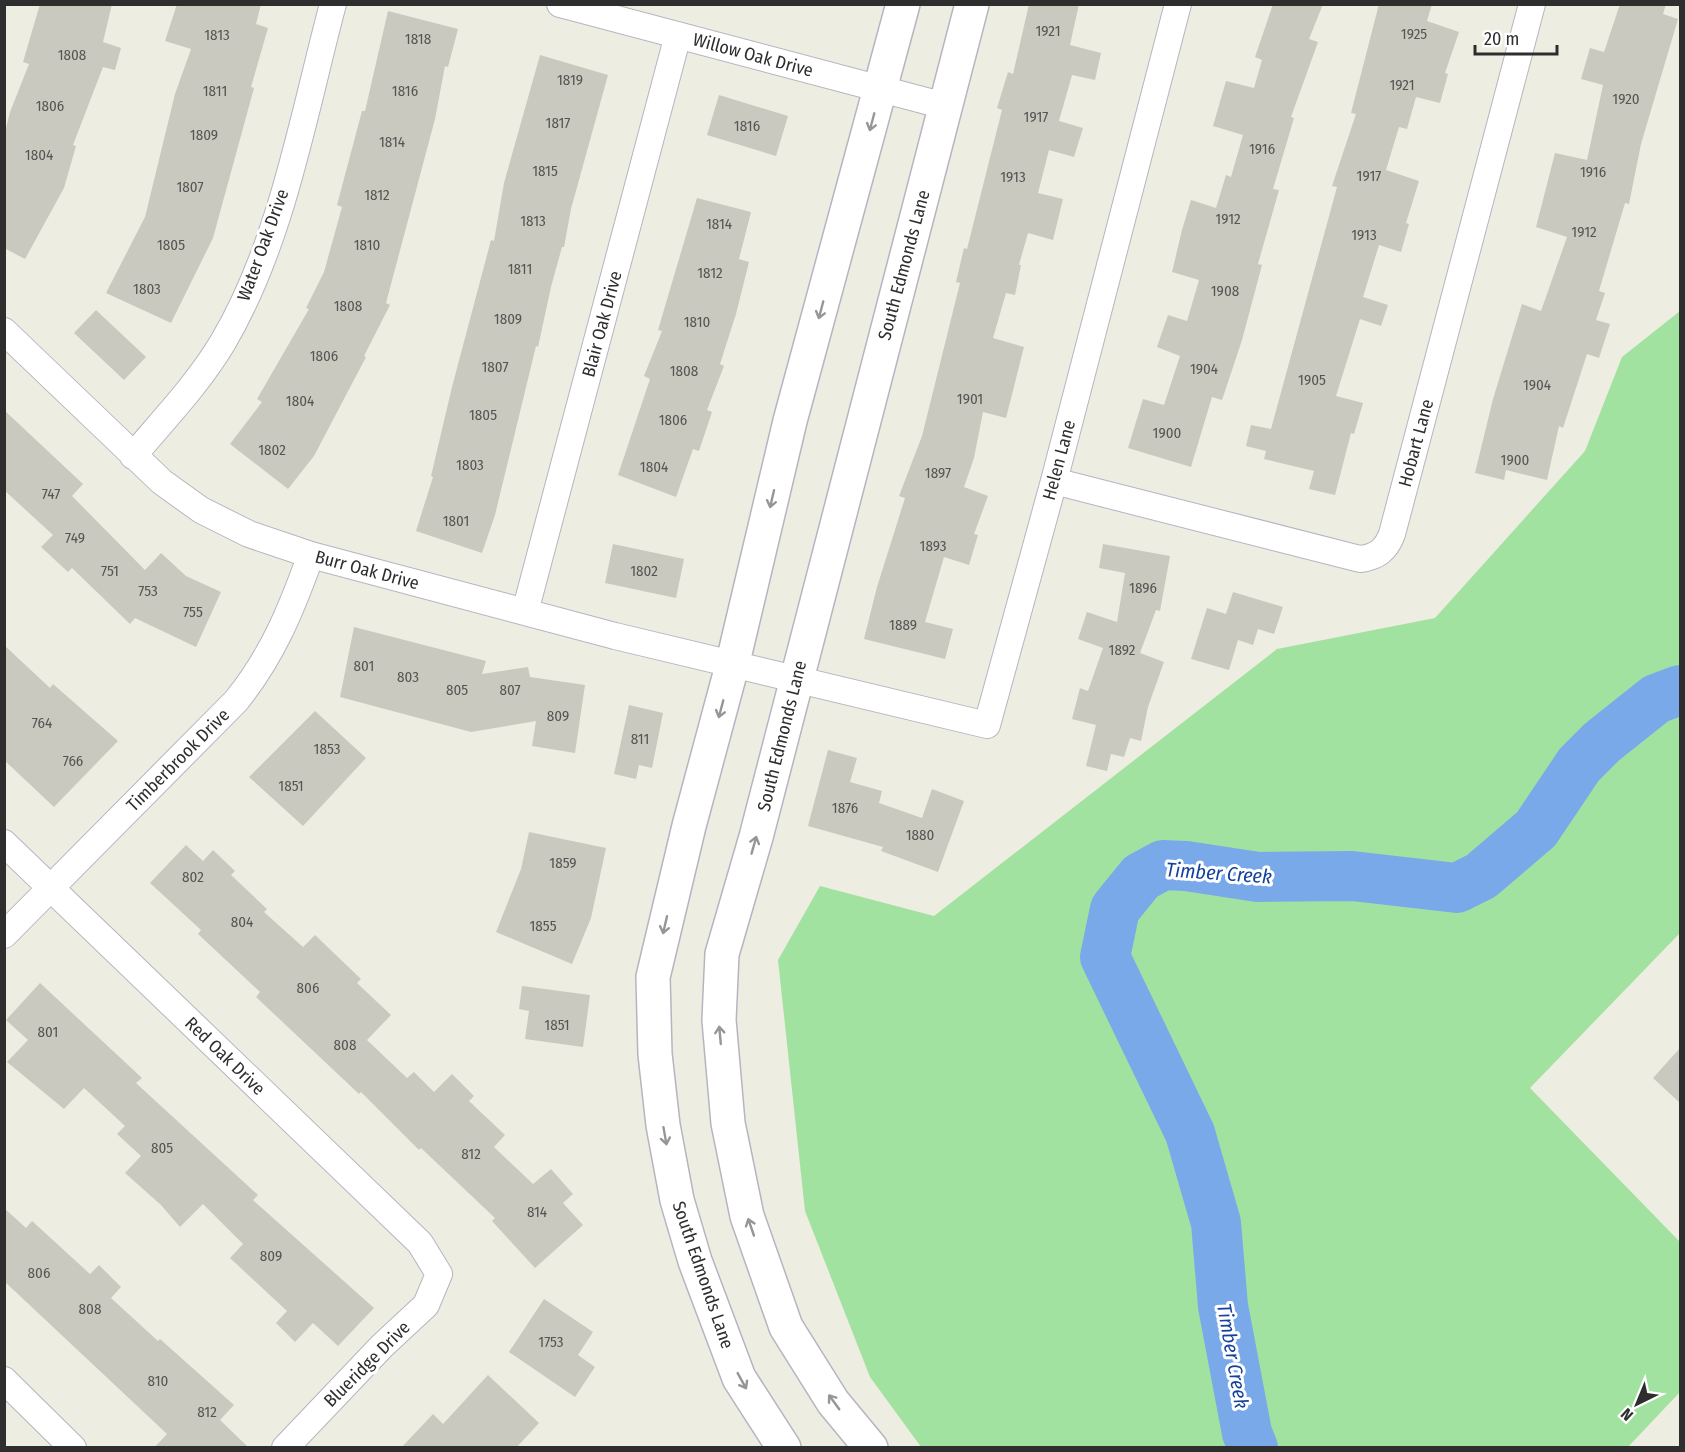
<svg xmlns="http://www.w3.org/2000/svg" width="1685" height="1452" font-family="'Fira Sans Condensed',sans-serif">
  <rect width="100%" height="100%" fill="#eeede1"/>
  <path fill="#a2e2a0" d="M1680,311v622l-150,155 150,154v150l-52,55h-707l-51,-70 -65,-166 -27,-251 42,-74 114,30 343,-267 158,-31 150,-167 37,-94z"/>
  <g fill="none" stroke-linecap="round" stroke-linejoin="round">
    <path stroke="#7aa9ea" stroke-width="50" d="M1253,1448l-6,-15 -24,-127 -7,-83 -26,-90 -85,-176 10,-48 26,-32 22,-12 23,1 72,11 94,-1 105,12 24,-12 55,-47 43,-64 23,-23 54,-43 24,-9"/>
  </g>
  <path fill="#cac9c0" d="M40,4h72l-9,38 18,6 -6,22 -12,-3 -30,78 3,1 -12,42 -39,71 -21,-11v-112l6,-24 19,-48 -6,-2z
    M177,4h84l-5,20 12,4 -17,59 3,1 -41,150 -42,85 -65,-30 39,-76 30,-123 16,-45 -26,-8z
    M1029,4h50l-9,41 31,8 -6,27 -23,-5 -13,46 24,7 -9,29 -25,-7 -11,43 25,6 -10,41 -25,-7 -9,32h2l-6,30 -9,-2 -13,45 31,9 -18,71 -23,-6 -9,46 -10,29 24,9 -14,38 4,1 -9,30 -25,-8 -19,65 28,7 -8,30 -81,-20 13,-52 28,-89 -6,-2 23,-60 38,-153 -4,-1 8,-34 3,1 35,-139 -5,-2 11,-36 5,2z
    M1273,4h50l-14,35 9,3 -27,75 3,1 -21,71 6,1 -21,74 4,1 -20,75 -20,60 -10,-3 -21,70 -63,-19 15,-49 21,6 16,-49 -23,-9 11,-32 19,6 12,-41 -27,-8 10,-42 9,-30 25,8 10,-33 5,2 12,-42 -30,-9 13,-45 28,7 8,-28 -7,-3z
    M1379,4h53l-5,17 32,11 -14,41 3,1 -8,29 -24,-6 -9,32 -8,-2 -13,43 33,11 -13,42 3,1 -8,28 -22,-7 -16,52 25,8 -7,21 -21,-7 -24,77 27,7 -9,31 -3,-1 -16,62 -26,-6 5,-18 -50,-12 2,-8 -20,-5 5,-21 20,4 66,-242 -5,-1 24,-72 -5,-1z
    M1620,4h46l-3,10 15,5 -37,125 -12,60 -4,-1 -26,88 6,2 -9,27 14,4 -11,34 -12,-4 -24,74 -4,-2 -12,54 -41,-10 -2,10 -29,-7 18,-74 29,-95 19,7 26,-74 -31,-10 19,-74 32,7 16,-75 -22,-6 9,-31 14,4z
    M388,11l70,18 -10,38 -3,-1 -10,53 -49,184 4,2 -26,51 2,1 -52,99 -26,33 -58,-45 32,-42 -5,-3 52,-90 -3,-1 18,-36 18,-65 -5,-2 25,-94h3z
    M540,55l68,20 -37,134 -7,38h-2l-11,40 -13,60 -2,-1 -41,169 -13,38 -66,-22 17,-54 -2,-1 21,-89 39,-147 3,1 10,-58z
    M719,95l69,21 -12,40 -69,-21z
    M697,198l54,14 -12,47 10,3 -13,52 -16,50 4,2 -17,44 5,2 -13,39 -6,-2 -17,48 -58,-22 32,-96 -6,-3 18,-45 -4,-1z
    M96,310l50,47 -22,23 -50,-47z
    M4,410l79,74 -11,12 73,74 16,-17 25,23 35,16 -25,55 -61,-29 -5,6 -58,-56 -4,4 -27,-25 12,-12 -49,-45z
    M613,544l71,15 -8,39 -71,-15z
    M1103,544l67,12 -10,55 -4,-1 -16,43 24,9 -16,45 -7,34 -11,-3 -6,19 -13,-3 -4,17 -21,-5 10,-41 -24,-6 8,-31 8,3 15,-43 -25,-9 9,-27 30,10 8,-49 -26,-5z
    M1233,592l50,15 -9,27 -16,-5 -5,16 -15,-5 -9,30 -38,-11 16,-51 19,6z
    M354,627l132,34 -4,13 46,-7 2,10 55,8 -10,68 -43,-7 4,-25 -65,11 -131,-35z
    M4,645l46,43 3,-4 65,57 -64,66 -50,-47z
    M629,705l34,8 -11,55 -13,-3 -3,14 -22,-5z
    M315,711l51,47 -63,68 -54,-49z
    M828,750l29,8 -7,24 32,9 -3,12 43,15 10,-29 32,12 -26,71 -57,-21 2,-4 -75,-21z
    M529,832l77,16 -15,70 -19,46 -76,-32 25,-63z
    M186,845l17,16 10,-11 22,21 -4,4 36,34 -3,3 39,35 12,-12 46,44 -4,4 34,32 -24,25 40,38 7,-6 20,20 18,-18 22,22 -5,5 36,34 -11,12 39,37 18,-15 22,25 -10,9 20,22 -48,43 -43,-47 3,-3 -74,-70 -2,2 -58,-58 -2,2 -103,-97 4,-5 -62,-58 3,-4 -51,-47z
    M40,983l102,95 -6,5 122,112 -5,5 121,108 -36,38 -25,-23 -18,19 -19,-19 11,-12 -57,-53 13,-14 -40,-40 -23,23 -19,-22 -36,-32 16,-17 -24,-22 8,-8 -41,-38 -20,21 -57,-47 21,-22 -22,-20z
    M522,986l68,9 -7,52 -58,-8 4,-28 -10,-2z
    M1680,1048v55l-27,-25z
    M4,1208l22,20 6,-7 58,53 9,-9 22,22 -10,11 47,43 2,-2 74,66 -14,15 29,28h-95l13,-14 -163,-153z
    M544,1299l49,33 -15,23 17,12 -20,30 -66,-45z
    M488,1375l51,48 -23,25h-115l32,-34 10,10z"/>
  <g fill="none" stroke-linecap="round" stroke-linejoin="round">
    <defs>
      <path id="street" d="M560,4l385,102
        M4,331l158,151 39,28 48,24 62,21 304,81 372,89 67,-244 124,-477
        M133,456c31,-37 65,-72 90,-114 59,-100 80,-226 110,-338
        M1054,481l306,78c17,-2 26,-9 32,-25l140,-530
        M525,612l153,-577
        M4,843l416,400 19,31 -13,31 -44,41 -97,102
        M4,935l232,-234c37,-46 55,-91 75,-146
        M4,1380l69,68"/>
      <path id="secondary" d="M784,1448l-45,-70 -44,-117 -18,-61 -14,-75 -8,-71 -2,-77 36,-151 43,-160 58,-245 113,-417
        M871,1448l-38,-46 -47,-75 -39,-111 -19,-93 -9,-103 3,-66 34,-117 216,-833"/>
    </defs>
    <use href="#street" stroke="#b6b4c0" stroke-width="28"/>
    <use href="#secondary" stroke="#b6b4c0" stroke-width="36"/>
    <use href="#street" stroke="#fff" stroke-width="26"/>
    <use href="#secondary" stroke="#fff" stroke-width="33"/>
  </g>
  <defs><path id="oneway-shaft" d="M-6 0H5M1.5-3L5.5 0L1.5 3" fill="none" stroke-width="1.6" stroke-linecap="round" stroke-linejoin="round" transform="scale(1.5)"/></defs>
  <g stroke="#969696">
    <use href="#oneway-shaft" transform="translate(872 122) rotate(105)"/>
    <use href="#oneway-shaft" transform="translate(821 310) rotate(105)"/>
    <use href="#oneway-shaft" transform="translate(772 499) rotate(103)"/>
    <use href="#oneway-shaft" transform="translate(721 709) rotate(105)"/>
    <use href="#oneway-shaft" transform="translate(754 845) rotate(-74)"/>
    <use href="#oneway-shaft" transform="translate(665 925) rotate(103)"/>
    <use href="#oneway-shaft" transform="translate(720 1035) rotate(-95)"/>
    <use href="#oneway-shaft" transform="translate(665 1136) rotate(80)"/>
    <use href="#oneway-shaft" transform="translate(751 1227) rotate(-109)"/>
    <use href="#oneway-shaft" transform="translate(742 1381) rotate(61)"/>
    <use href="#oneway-shaft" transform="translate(834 1402) rotate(-126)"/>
  </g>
  <g text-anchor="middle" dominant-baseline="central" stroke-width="6" stroke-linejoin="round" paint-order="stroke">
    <g font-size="15" fill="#555552">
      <text x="1048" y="31">1921</text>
      <text x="1414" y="34">1925</text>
      <text x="217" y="35">1813</text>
      <text x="418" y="39">1818</text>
      <text x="72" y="55">1808</text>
      <text x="570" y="80">1819</text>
      <text x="1402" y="85">1921</text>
      <text x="215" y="91">1811</text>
      <text x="405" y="91">1816</text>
      <text x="1626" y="99">1920</text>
      <text x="50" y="106">1806</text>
      <text x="1036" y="117">1917</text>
      <text x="558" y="123">1817</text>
      <text x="747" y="126">1816</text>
      <text x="204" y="135">1809</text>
      <text x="392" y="142">1814</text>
      <text x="1262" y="149">1916</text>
      <text x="39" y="155">1804</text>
      <text x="545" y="171">1815</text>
      <text x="1593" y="172">1916</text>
      <text x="1369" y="176">1917</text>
      <text x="1013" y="177">1913</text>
      <text x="190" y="187">1807</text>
      <text x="377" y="195">1812</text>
      <text x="1228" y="219">1912</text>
      <text x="533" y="221">1813</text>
      <text x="719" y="224">1814</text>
      <text x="1584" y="232">1912</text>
      <text x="1364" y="235">1913</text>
      <text x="171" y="245">1805</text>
      <text x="367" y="245">1810</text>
      <text x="520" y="269">1811</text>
      <text x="710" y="273">1812</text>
      <text x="147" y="289">1803</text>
      <text x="1225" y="291">1908</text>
      <text x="348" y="306">1808</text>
      <text x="508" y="319">1809</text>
      <text x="697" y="322">1810</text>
      <text x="324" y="356">1806</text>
      <text x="495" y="367">1807</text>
      <text x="1204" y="369">1904</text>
      <text x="684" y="371">1808</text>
      <text x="1312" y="380">1905</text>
      <text x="1537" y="385">1904</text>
      <text x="970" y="399">1901</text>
      <text x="300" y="401">1804</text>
      <text x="483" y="415">1805</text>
      <text x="673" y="420">1806</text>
      <text x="1167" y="433">1900</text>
      <text x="272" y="450">1802</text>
      <text x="1515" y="460">1900</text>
      <text x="470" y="465">1803</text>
      <text x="654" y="467">1804</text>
      <text x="938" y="473">1897</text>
      <text x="51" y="494">747</text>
      <text x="456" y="521">1801</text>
      <text x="75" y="538">749</text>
      <text x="933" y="546">1893</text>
      <text x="110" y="571">751</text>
      <text x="644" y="571">1802</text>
      <text x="1143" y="588">1896</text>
      <text x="148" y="591">753</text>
      <text x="193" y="612">755</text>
      <text x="903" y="625">1889</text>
      <text x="1122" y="650">1892</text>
      <text x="364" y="666">801</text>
      <text x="408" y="677">803</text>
      <text x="457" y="690">805</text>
      <text x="510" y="690">807</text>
      <text x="558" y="716">809</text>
      <text x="42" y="723">764</text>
      <text x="640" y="739">811</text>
      <text x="327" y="749">1853</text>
      <text x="73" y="761">766</text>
      <text x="291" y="786">1851</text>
      <text x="845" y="808">1876</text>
      <text x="920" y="835">1880</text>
      <text x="563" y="863">1859</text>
      <text x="193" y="877">802</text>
      <text x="242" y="922">804</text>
      <text x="543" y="926">1855</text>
      <text x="308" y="988">806</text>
      <text x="557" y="1025">1851</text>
      <text x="48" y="1032">801</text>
      <text x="345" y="1045">808</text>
      <text x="162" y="1148">805</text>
      <text x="471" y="1154">812</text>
      <text x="537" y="1212">814</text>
      <text x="271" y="1256">809</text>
      <text x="39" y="1273">806</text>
      <text x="90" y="1309">808</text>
      <text x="551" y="1342">1753</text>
      <text x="158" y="1381">810</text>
      <text x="207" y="1412">812</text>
    </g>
    <g font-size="18" fill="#2e2e2e" stroke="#fff">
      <text transform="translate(753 55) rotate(15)">Willow Oak Drive</text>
      <text transform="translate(263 245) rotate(-70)">Water Oak Drive</text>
      <text transform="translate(904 265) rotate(-75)">South Edmonds Lane</text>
      <text transform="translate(602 324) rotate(-75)">Blair Oak Drive</text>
      <text transform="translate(1416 443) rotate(-75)">Hobart Lane</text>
      <text transform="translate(1059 460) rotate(-75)">Helen Lane</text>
      <text transform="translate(367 570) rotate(15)">Burr Oak Drive</text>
      <text transform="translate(782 736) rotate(-76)">South Edmonds Lane</text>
      <text transform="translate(178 760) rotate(-45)">Timberbrook Drive</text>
      <text transform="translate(225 1056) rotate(44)">Red Oak Drive</text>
      <text transform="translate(703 1275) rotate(71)">South Edmonds Lane</text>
      <text transform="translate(367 1364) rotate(-45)">Blueridge Drive</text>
    </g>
    <g font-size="20" font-style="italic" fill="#14419c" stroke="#fff">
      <text transform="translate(1219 873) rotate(4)">Timber Creek</text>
      <text transform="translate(1233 1356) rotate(80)">Timber Creek</text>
    </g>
  </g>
  <rect width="1685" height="1452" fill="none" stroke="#2e2e2e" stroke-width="12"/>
  <g transform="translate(1637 1404) rotate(223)" stroke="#ffffff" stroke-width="4.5" paint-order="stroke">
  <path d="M0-4.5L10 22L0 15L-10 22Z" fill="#2e2e2e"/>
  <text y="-9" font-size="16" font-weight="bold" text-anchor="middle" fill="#2e2e2e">N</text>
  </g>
  <path d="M1475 45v9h82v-9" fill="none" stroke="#2e2e2e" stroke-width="3"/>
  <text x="1484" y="45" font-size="18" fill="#2e2e2e" stroke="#ffffff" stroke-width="4.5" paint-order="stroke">20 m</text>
</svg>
